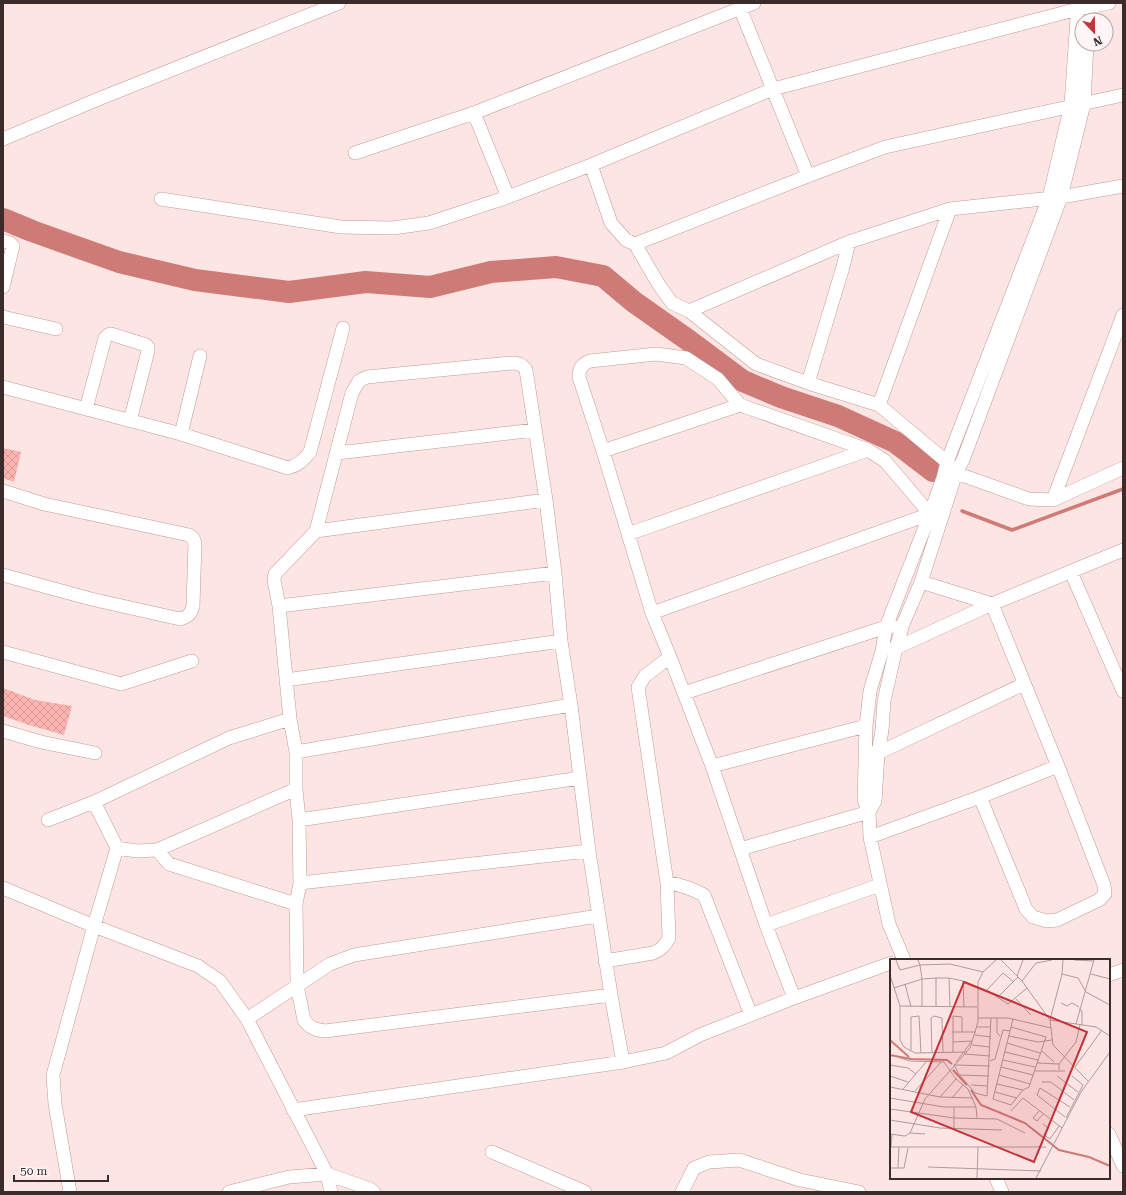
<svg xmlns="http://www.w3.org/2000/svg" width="1126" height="1195" font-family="'Roboto Serif',serif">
  <defs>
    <pattern id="building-cross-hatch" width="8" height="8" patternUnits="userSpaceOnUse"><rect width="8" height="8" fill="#fbb4b0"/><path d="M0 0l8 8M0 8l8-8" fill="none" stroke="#d89b98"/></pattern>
  </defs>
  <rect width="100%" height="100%" fill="#fde5e3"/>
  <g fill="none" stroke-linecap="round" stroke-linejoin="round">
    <path stroke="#ce7b78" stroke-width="3.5" d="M962,511l50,19 111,-41"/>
    <path stroke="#ce7b78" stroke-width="22" d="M3,219l29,12 87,31 76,18 94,12 77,-10 64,5 61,-15 65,-5 47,9 31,26 54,38 55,41 38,16 57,19 57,26 38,29"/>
  </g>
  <path fill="url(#building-cross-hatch)" d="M3,448l18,4 -7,30 -11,-4z
    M3,688l32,12 37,6 -8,29 -35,-10 -26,-9z"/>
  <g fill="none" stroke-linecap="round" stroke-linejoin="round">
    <defs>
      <path id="street" d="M740,8l68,168
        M474,113l34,84
        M3,139l98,-41 238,-95
        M355,153l119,-40 280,-110
        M591,165l20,58 15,17 9,4 173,-68 77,-29 238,-52
        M161,199l180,28 52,1 36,-5 79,-26 83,-32 182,-76 305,-80 31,-6
        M3,241l7,2 3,3 -10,41
        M635,244l24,41 13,18 17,8 67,53 52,19 71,22 68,57 9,11 73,26 24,1 70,-32
        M689,311l160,-69 101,-33 111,-12 62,-11
        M3,317l53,12
        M808,383l35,-116 6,-25
        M3,387l178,47 107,34c11,-3 15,-8 22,-16l33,-124
        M879,405l71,-196
        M86,409l19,-71 3,-3 3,-1 35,11 2,2v4l-18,70
        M181,434l19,-78
        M603,451l137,-46
        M337,453l198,-23
        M3,491l41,13 145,31 4,3 2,5 -2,63c-3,9 -4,10 -13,13l-89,-20 -88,-24
        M1053,500l70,-185
        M316,531l230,-31
        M628,534l240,-84
        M1071,572l52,119
        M921,582l71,22
        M279,606l276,-33
        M652,613l278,-99
        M891,649l5,-1 96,-44 131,-54
        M3,652l118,32 71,-23
        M286,680l275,-39
        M684,693l202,-66 7,-1
        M3,731l38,11 54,11
        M296,752l275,-47
        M872,753h6l146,-69
        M712,766l154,-40
        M980,797l46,112 7,8 14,4 10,-1 42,-20 6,-6 -1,-9 -46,-119 -66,-162
        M48,820l46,-18 135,-64 61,-19
        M299,820l281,-42
        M870,837l110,-40 78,-31
        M117,848l20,3 20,-1 139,-61
        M740,849l129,-37 6,-11 3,-48 4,-23 2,-29 12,-53 7,-24 18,-42 35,-109 7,-13 98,-263 23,-93 3,-60
        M157,850l12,14 127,40
        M300,883l289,-32
        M667,883c14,1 25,6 37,12l47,120
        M3,888l91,38 104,40 22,15 27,38 80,155 4,18
        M766,925l114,-40
        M904,960l-15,-36 -19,-87 -1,-25 -5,-12 2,-74 4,-35 12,-40 4,-24 44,-113 13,-36 4,-16 102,-264 22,-93 7,-102
        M605,961l48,-8c8,-3 12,-7 16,-15l-2,-55 -29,-196 7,-11 25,-19
        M1109,975l14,-5
        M611,995l-286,36c-9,-1 -15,-3 -21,-11l-7,-35 -1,-81 4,-21 -1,-63 -3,-31v-37l-6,-33 -11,-113 -5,-26 1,-6 41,-43 36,-138 7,-12 8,-4 144,-14c7,0 11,1 15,7l20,130 9,73 6,68 10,64 18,146 22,144 12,67
        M794,998l-28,-73 -54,-159 -42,-109 -18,-44 -49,-162 -24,-74c0,-9 3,-13 11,-16l66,-7 30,4 32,21 22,26 128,45 17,11 45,53 11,3
        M247,1019l83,-55 24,-9 244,-39
        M293,1110l330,-48 43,-9 34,-18 94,-37 97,-35
        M1109,1134l14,32
        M492,1152l93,40
        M996,1178l6,14
        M70,1192l-15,-88 -2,-29 41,-149 23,-78 -23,-46
        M229,1192l60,-15 38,-3 43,15 4,3
        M682,1192l12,-24 15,-6 30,-2 61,20 59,12"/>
    </defs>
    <use href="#street" stroke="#c09b99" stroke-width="14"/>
    <use href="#street" stroke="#fff" stroke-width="13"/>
  </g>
  <g transform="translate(890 959)">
    <rect width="220" height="220" fill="#fde5e3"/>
    <path fill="none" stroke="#ce7b78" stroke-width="2" d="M0,81l19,17M0,96l21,4 36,1 5,4M63,111l14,15M81,131l10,15 44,18 34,27 30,7 21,9"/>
    <path fill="none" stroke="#af9b99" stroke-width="1" d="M6,1l4,10 20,-5 2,14 14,-1v29M28,1l2,5 30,-1 33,8M111,1l21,21 28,39 46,7 14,9M173,1l-1,14 16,4 8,14 24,13M184,1l20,1M172,15l-12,46 3,25 35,36M201,15l19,5M0,16l10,31v34l4,7 11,6 52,-1M127,17l6,-16M46,19h13l1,29M59,19l14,3 1,26M73,22l25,10 20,13 19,-16M132,22l14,-18 16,-3M15,25l6,23M4,29l28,-9v28M97,31l16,-17 11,9M108,38l20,-20M126,40l15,16M171,44l6,3 5,-3 7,4M10,47l77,1M189,50l3,2v14M88,59h30l43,10M107,59v15l3,3M186,65l18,-64M87,68h14M121,68l35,10 -17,50 -6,3 -12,15 -18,-6 20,-80M62,73h24M85,76l16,2M119,77l29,6 14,-2M63,83l19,-1M117,84l33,10M82,86l18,2M21,91v-33l8,-1 2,37M152,92l12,11M63,93v-36l9,1v15M115,93l33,8M42,94l-1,-35 3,-2 8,2 1,35M74,95l26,2M7,98l13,4 34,1 12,17 12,10 8,18M113,101l32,7M100,102l5,-2 8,-29 7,1M66,103l16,-21M147,104l22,1M64,105l4,9 17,20 12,3 4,-78M0,106l18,3 8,6M66,106l34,1M111,108l32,8M185,108l27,-37M169,111v-6l17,-22 4,-17M144,112h31M70,116l29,1M109,116l31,9M0,117l18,6M167,117l21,16M152,123h9l23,18M107,125l26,6M81,126l17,1M0,128l50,10 33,1M13,130l23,-27M25,132l26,-29M105,133l22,6M50,138l16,-18M0,139l54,9h32l1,11M62,139l11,-13M0,150l64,9 43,1 28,14M121,152l12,-13 39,30M149,152l-6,7 4,3 6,-7M175,158l-28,-22 3,-7 30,19M176,159l17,-33 -11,-9M0,161l50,8 62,2M153,165l5,4 -4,7 6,4 9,-13M64,170v-22M20,174l15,1M0,175l15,2 5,-3 15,-34 45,-51 8,-26v-40l5,-10 13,-12M0,188h156M1,188l1,-13M38,208l113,4M0,209h14l4,-20M8,209l1,-21M87,219l1,-31M146,219l45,-86 29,-40"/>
    <path fill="#c2333c" fill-opacity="0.15" stroke="#c2333c" stroke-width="2" d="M74,23l123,50 -53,130 -123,-50z"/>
    <rect width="220" height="220" fill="none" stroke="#3b2c2b" stroke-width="2"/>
  </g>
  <rect width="1126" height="1195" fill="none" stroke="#3b2c2b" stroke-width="8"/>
  <g transform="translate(1094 32) rotate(158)"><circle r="19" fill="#fef6f6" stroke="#b0a5a5"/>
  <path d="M0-3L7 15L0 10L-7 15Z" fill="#c2333c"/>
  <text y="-6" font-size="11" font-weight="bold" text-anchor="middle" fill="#3b2c2b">N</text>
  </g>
  <path d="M14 1175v6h94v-6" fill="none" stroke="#3b2c2b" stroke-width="2"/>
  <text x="20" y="1175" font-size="12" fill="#3b2c2b" stroke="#fef6f6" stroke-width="3" paint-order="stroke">50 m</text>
</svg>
